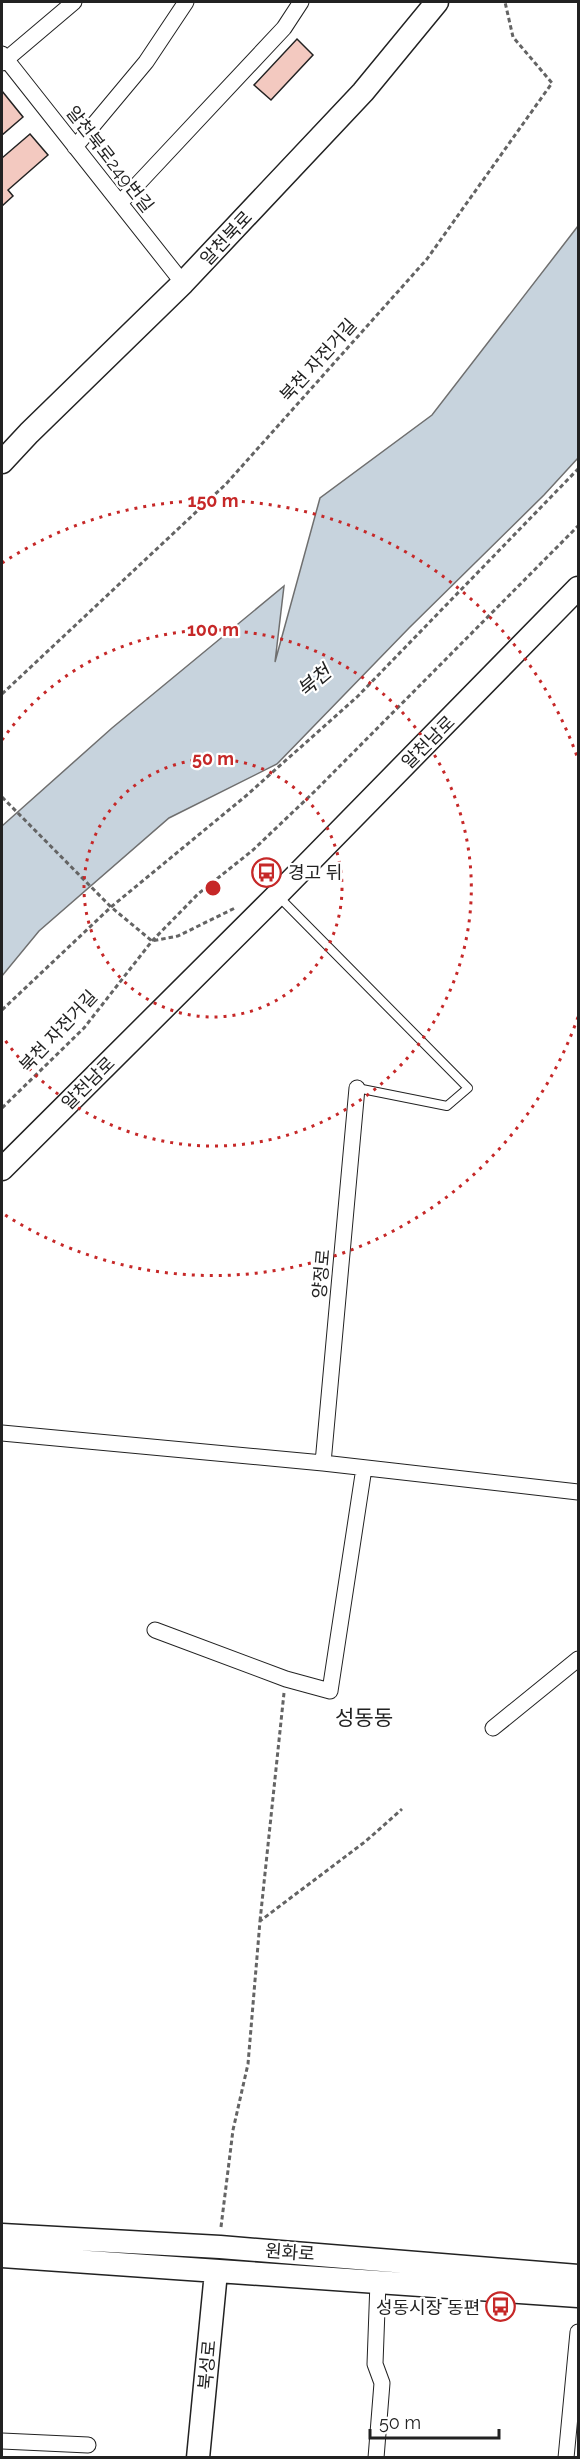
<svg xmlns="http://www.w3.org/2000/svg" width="580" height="2459" font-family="Raleway,'Noto Sans KR',sans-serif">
  <rect width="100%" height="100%" fill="#fff"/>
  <path fill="#c7d3dd" stroke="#6f6f6f" stroke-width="1.5" d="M578,226v232l-34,37 -135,133 -132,136 -108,54 -130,113 -37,45v-150l110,-98 172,-142 -9,76 45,-164 112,-83z"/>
  <path fill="#f3c9c0" stroke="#222" stroke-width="1.5" d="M297,39l16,16 -42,45 -17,-15z
    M2,91l21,26 -21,18z
    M30,134l18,21 -40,35 5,6 -11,10v-48z"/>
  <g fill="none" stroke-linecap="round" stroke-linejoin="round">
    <defs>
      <path id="lane" d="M279,897l189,191 -21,18 -90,-18"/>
      <path id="street" d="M2,54l181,229
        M2,63l72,-61
        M75,147l71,-85 40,-60
        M120,203l164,-175 17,-26
        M2,1433l321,30 255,29
        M323,1463l34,-375
        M155,1630l131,49 44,12 34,-223
        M493,1728l85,-69
        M2,2441l86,4
        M376,2458l6,-75 -7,-19 3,-82
        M566,2458l12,-126"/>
      <path id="secondary" d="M2,462l27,-29 154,-150 180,-191 74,-90
        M2,1169l275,-274 301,-307
        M2,2235l218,12 358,29
        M2,2256l576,40
        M198,2458l18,-186"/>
    </defs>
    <use href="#lane" stroke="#222" stroke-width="10"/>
    <use href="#street" stroke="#222" stroke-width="17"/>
    <use href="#secondary" stroke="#222" stroke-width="25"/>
    <path stroke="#646464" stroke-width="3" stroke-dasharray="4.5 3" stroke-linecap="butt" d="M2,694l224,-210 201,-225 125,-176 -39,-46 -8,-35
      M2,797l109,110 41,34 26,-5 57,-28
      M2,1010l109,-103 136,-112 111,-99 220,-227
      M2,1108l82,-80 68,-87 46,-47 55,-44 61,-58 264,-266
      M260,1921l24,-228
      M221,2227l12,-97 15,-66 12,-143 106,-80 36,-32"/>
    <use href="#lane" stroke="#fff" stroke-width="8"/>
    <use href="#street" stroke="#fff" stroke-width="15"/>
    <use href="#secondary" stroke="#fff" stroke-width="22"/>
  </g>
  <g fill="none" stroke="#c62828" stroke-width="3" stroke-dasharray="3 6">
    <circle cx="213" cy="888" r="129"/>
    <path d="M2 740A258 258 0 1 1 2 1036"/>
    <path d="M578 1017A387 387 0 0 1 2 1213M2 563A387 387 0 0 1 578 759"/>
  </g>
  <defs>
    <symbol id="bus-ring" viewBox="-11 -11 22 22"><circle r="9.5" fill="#fff" stroke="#c62828" stroke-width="1.5"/><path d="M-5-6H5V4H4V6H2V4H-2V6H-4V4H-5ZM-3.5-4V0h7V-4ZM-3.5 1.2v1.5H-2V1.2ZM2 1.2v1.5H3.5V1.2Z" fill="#c62828"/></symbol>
  </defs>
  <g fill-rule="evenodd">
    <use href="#bus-ring" x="250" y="856" width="33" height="33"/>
    <use href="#bus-ring" x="484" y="2290" width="33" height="33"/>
  </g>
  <g text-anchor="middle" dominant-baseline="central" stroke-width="4.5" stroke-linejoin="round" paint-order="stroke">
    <g font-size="18" fill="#222" stroke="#fff">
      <text transform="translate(110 159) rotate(52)">알천북로249번길</text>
      <text transform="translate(226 238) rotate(-47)">알천북로</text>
      <text transform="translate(318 360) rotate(-48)">북천 자전거길</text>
      <text transform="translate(428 742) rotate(-45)">알천남로</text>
      <text transform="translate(58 1031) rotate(-47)">북천 자전거길</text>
      <text transform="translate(88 1083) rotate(-45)">알천남로</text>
      <text transform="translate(321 1274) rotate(-85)">양정로</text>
      <text transform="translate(290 2252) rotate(4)">원화로</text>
      <text transform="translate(207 2365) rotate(-85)">북성로</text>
    </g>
    <g font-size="18" fill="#222" stroke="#fff" text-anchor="start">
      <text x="288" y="872">경고 뒤</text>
      <text x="480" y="2307" text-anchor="end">성동시장 동편</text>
    </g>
    <g font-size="20" font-style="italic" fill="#222" stroke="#fff">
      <text transform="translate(314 681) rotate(-40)">북천</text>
    </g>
    <g font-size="21" fill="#222" stroke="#fff">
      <text x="364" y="1717">성동동</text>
    </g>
  </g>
  <circle cx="213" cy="888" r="9" fill="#c62828" stroke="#fff" stroke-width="3"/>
  <g font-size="18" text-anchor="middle" font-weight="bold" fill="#c62828" stroke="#fff" stroke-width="4.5" stroke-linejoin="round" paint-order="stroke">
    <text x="213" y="507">150 m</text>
    <text x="213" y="636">100 m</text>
    <text x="213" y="765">50 m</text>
  </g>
  <rect width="580" height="2459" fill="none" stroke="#222222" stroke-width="6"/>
  <path d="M370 2429v9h129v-9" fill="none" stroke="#222222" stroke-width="3"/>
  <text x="379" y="2429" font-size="18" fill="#222222" stroke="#ffffff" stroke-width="4.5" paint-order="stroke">50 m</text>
</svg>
